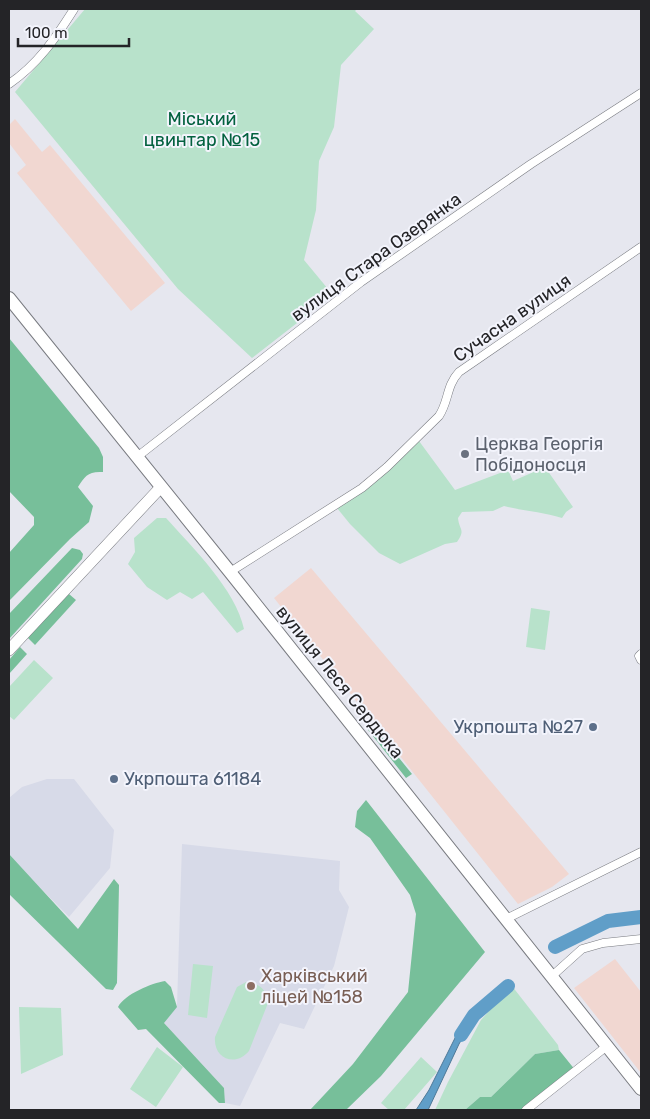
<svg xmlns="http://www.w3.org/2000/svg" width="650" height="1119" font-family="Rubik,sans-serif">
  <rect width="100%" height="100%" fill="#e6e7ef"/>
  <path fill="#d7dae8" d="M47,779h27l40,51 -4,38 -41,49 -60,-61v-58l13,-11z
    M182,844l158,17 -1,29 10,17 -15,59 -30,63 -24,-6 -40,83 -15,-3 -1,-15 -60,-65 13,-17z"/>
  <path fill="#f1d7d1" d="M15,119l27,33 8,-7 115,138 -34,28 -114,-138 9,-8 -17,-22v-18z
    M311,568l258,306 -17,13 -34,17 -244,-306z
    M615,959l26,33v81l-67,-85z"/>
  <path fill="#b8e2cb" d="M85,9h272l-2,2 19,18 -33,36 -7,62 -15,34 -3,49 -12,50 29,35 -81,63 -74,-69 -163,-197z
    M419,441l36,49 53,-20 5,11 32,-14 28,40 -7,5 -4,6c-19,-6 -39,-7 -58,-12l-11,5 -31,1 -4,6c1,12 8,11 -1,24l-12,2 -45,20 -21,-11 -29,-29 -13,-16 27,-17z
    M157,518h9c26,29 70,72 78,111l-7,4 -34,-41 -11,7 -12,-7 -13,8 -20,-13 -19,-23 7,-12 -1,-14z
    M531,608l19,3 -5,39 -19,-3z
    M34,660l19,18 -39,42 -5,-4v-29z
    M193,964l20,2 -6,52 -19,-3z
    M246,982c13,1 21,7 22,21l-19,48c-14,17 -36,7 -34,-14l22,-50z
    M512,986l46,59 1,5 -24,4 -44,43h-11l-15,13h-30l13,-28 33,-62z
    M19,1007l42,1 2,47 -42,19z
    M157,1047l26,20 -27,40 -26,-18z
    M421,1057l16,15 -33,38h-15l-8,-7z"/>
  <path fill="#77bf9a" d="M9,338l90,110 4,9v15c-15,-1 -18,4 -25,15l15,19 -4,16 -19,17 -61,62v-48l25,-28v-8l-25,-26z
    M72,548l8,2 3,4 -1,5 -73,80v-25z
    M69,594l7,6 -41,45 -8,-8z
    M20,647l7,7 -18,20v-14z
    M370,722l42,52 -6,4 -41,-52z
    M366,800l119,152 -104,124 -35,34h-36l43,-46 55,-72 8,-78 -6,-19 -40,-57 -15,-11 2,-16z
    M9,854l69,75 36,-50 5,6 -2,98 -4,7 -7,-1 -97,-95z
    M165,981l6,6 6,20 -13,16 60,65 1,15h-6l-73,-74 -8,1 -20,-23c7,-13 34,-24 47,-26z
    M559,1050l17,21 -50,39h-61l15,-13h11l44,-43z"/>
  <path fill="#609ec8" stroke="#4e7998" d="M465,1018l9,1 -15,25 -30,64 -1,2h-12l13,-20z"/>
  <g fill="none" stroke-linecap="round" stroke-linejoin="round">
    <path stroke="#609ec8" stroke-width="14" d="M555,947l53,-26 33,-4
      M461,1035l13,-20 34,-29"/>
    <defs>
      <path id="street" d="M9,84c29,-20 46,-45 65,-75
        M137,457l224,-175 170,-118 110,-71
        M230,572l132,-84 25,-21 52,-51c10,-15 7,-30 20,-44l182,-125
        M641,654l-2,2 2,4
        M506,919l135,-67
        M552,976l30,-27 21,-6 38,-4
        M526,1110l81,-64"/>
      <path id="secondary" d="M9,650l152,-163"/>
      <path id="primary" d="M9,298l221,274 411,517"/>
    </defs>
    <use href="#street" stroke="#797b81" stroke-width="9"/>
    <use href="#secondary" stroke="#797b81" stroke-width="12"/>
    <use href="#primary" stroke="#797b81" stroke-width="14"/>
    <use href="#street" stroke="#fff" stroke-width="8"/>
    <use href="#secondary" stroke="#fff" stroke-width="11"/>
    <use href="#primary" stroke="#fff" stroke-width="12"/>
  </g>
  <circle fill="#6b7280" stroke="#f3f4fc" stroke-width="2" cx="465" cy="454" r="5"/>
  <g fill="#5c6f8a" stroke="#f3f4fc" stroke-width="2">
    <circle cx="593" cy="727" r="5"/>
    <circle cx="114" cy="779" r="5"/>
  </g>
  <circle fill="#8d6e63" stroke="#f3f4fc" stroke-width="2" cx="251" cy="986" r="5"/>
  <g text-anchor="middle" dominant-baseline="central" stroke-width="4" stroke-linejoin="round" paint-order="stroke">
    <g font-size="18" fill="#03613f" stroke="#f3f4fc">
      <text x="202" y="119">Міський<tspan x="202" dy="21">цвинтар №15</tspan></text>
    </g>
    <g font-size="18" fill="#242427" stroke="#f3f4fc">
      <text transform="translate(376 257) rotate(-36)">вулиця Стара Озерянка</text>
      <text transform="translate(512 318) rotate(-35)">Сучасна вулиця</text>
      <text transform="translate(340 682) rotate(51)">вулиця Леся Сердюка</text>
    </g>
    <g font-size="18" fill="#5b616d" stroke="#f3f4fc" text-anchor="start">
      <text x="475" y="444">Церква Георгія<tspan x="475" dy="21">Побідоносця</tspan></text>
    </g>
    <g font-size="18" fill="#4e5e75" stroke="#f3f4fc" text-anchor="end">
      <text x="583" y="727">Укрпошта №27</text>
      <text x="124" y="779" text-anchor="start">Укрпошта 61184</text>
    </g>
    <g font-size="18" fill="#785e54" stroke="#f3f4fc" text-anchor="start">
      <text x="261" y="976">Харківський<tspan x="261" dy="21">ліцей №158</tspan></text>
    </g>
  </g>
  <rect width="650" height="1119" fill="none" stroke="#242427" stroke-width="20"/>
  <path d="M18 38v8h111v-8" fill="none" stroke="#242427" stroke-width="2.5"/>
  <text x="25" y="38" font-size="15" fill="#242427" stroke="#f3f4fc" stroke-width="4" paint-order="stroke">100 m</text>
</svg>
